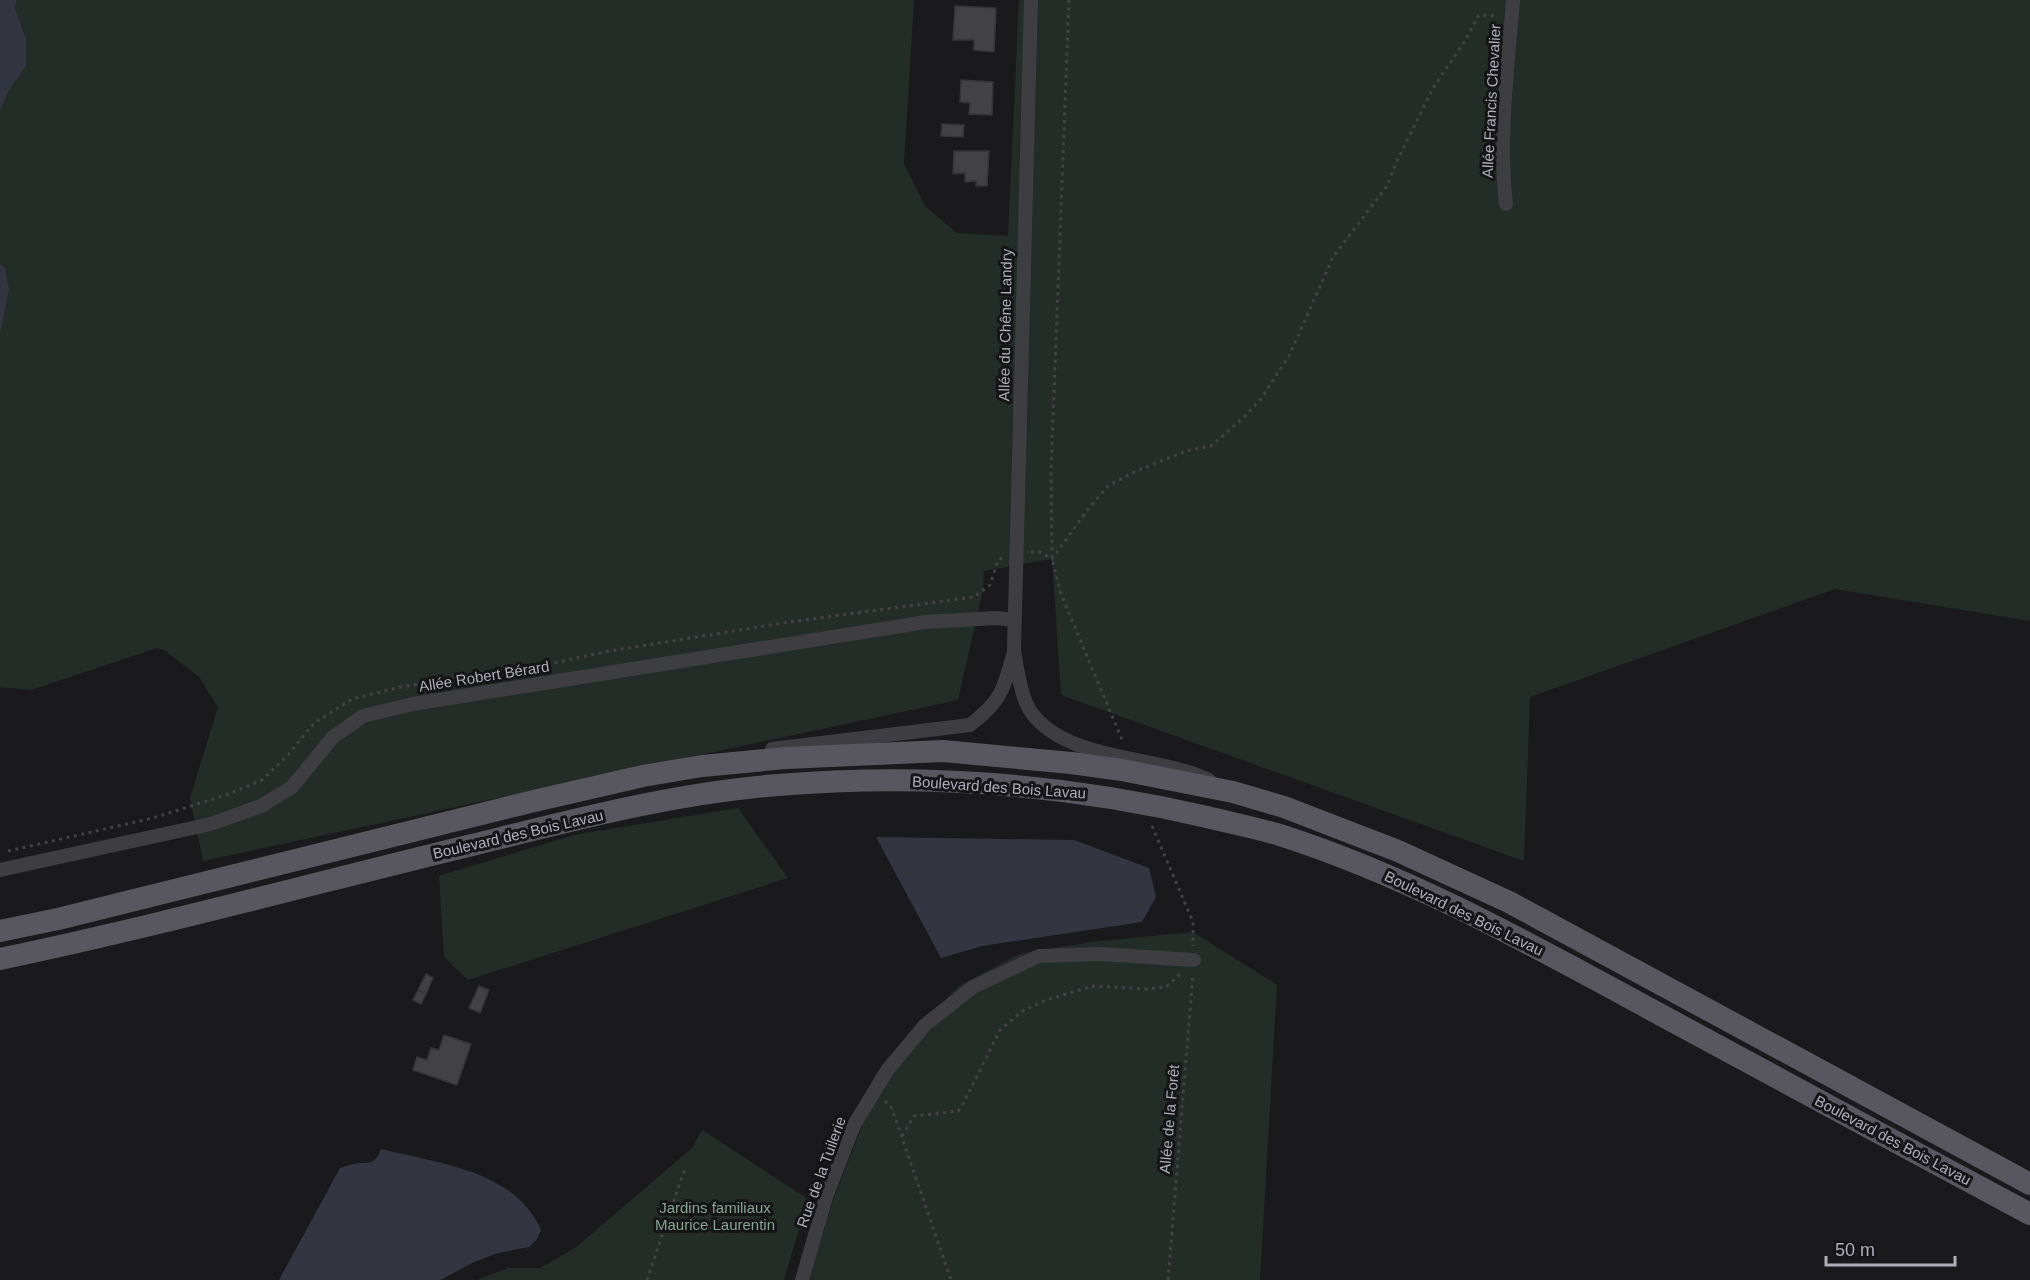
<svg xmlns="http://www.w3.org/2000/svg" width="2030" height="1280" font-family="Helvetica,sans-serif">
  <rect width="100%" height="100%" fill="#1a1a1c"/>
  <path fill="#242c27" d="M0,0h914l-10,164 21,42 32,27 51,3 11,-236h1011v621l-195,-32 -305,108 -6,164 -463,-166 -9,-136 -68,12 -1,19 -25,110 -755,161 -13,-63 28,-91 -19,-30 -35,-27 -7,-2 -126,42 -31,-3z
    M738,808l50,70 -320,102 -24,-23 -5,-81 135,-41z
    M1193,932l84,53 -17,295h-451l24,-80 48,-122 40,-53 38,-39 60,-32 72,-12z
    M702,1130l106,69 -24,81h-307l31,-12h32l35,-20 117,-100z"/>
  <path fill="#333641" d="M0,0h16l-1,9 11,30v27l-17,24 -9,20z
    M0,264l5,4 4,22 -9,43z
    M876,837l198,3 75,28 7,29 -14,25 -160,24 -41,12z
    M381,1149c56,14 134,21 160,81l-4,9 -8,8 -31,6 -24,9 -34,18h-161l61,-112c5,-2 9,-3 14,-4 15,-3 20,3 27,-15z"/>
  <path fill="#424246" stroke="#353438" stroke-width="1.5" d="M955,6l41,2 -2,44 -20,-2v-10h-21z
    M961,80l32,2 -1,33 -23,-1 1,-11 -10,-1z
    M942,124l22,1 -1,12 -22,-1z
    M954,151h35l-2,35h-11v-5l-11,1v-9l-12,1z
    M426,974l7,4 -7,16 -8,-4z
    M479,986l10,4 -9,23 -11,-5z
    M418,990l8,4 -5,10 -8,-4z
    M444,1035l27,9 -14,41 -44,-15 4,-13 10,3 4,-12 8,2z"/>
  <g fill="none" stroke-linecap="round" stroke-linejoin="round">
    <path stroke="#414147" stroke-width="3" stroke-dasharray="3 4.5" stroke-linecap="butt" d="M1069,0l-18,471 1,88 9,35 62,148
      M1031,552h9l12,7 37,-51 19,-22 24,-13 54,-22 25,-5 34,-30 16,-17 29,-45 43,-97 54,-71 10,-25 36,-73 30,-44 16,-29 17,1
      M1152,826l41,96v24
      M8,851l145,-33 73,-23 36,-15 27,-26 25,-31 38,-24 49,-12 82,-15 71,-9 50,-11 185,-30 185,-25 16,-12 8,-25 4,-2
      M885,1101l6,6 7,19 53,154
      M902,1136l12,-20 44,-5 3,-3 39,-78 21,-18 23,-11 48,-15 53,3 21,-2 14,-13
      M647,1280l38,-112
      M1168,1280l25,-306"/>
    <path stroke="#3e3d42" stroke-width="14" d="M1031,0l-17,650c3,18 7,48 17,62 36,50 126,43 178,68
      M1506,204c-8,-67 2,-137 7,-204
      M772,749l198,-24c30,-23 33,-33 43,-70
      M0,870l211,-46 50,-18 31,-19 41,-50 30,-21 50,-12 513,-82 70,-4 19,2
      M802,1280l24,-83 28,-72 34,-56 37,-44 48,-38 66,-31 62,-2 93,6"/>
    <path stroke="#58575f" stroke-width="22" d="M0,931l58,-12 476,-118 109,-25 59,-10 84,-8 157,-7 128,12 51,7 111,22 51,15 114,44 111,51 521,282
      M0,959c158,-33 315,-76 472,-114 101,-25 202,-52 306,-60 145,-12 288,-1 429,32 24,6 49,11 73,18 131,42 250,109 370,174 127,69 253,137 380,205"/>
  </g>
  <g text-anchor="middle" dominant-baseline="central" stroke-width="6" stroke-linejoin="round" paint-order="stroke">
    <g font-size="15" fill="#aeaeba" stroke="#151517">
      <text transform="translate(1491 101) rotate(-87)">Allée Francis Chevalier</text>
      <text transform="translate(1005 325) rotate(-89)">Allée du Chêne Landry</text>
      <text transform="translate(484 676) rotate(-9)">Allée Robert Bérard</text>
      <text transform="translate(999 787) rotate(4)">Boulevard des Bois Lavau</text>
      <text transform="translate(518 834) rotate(-13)">Boulevard des Bois Lavau</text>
      <text transform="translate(1464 913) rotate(26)">Boulevard des Bois Lavau</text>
      <text transform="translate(1169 1119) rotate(-85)">Allée de la Forêt</text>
      <text transform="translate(1893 1140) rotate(28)">Boulevard des Bois Lavau</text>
      <text transform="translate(821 1172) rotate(-70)">Rue de la Tuilerie</text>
    </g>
    <g font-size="15" fill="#87a391" stroke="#151517">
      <text x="715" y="1207">Jardins familiaux<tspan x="715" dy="17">Maurice Laurentin</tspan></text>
    </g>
  </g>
  <path d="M1826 1256v9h129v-9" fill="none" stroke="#aeaeba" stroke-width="3"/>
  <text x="1835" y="1256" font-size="18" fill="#aeaeba" stroke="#151517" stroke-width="4.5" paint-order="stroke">50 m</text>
</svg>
